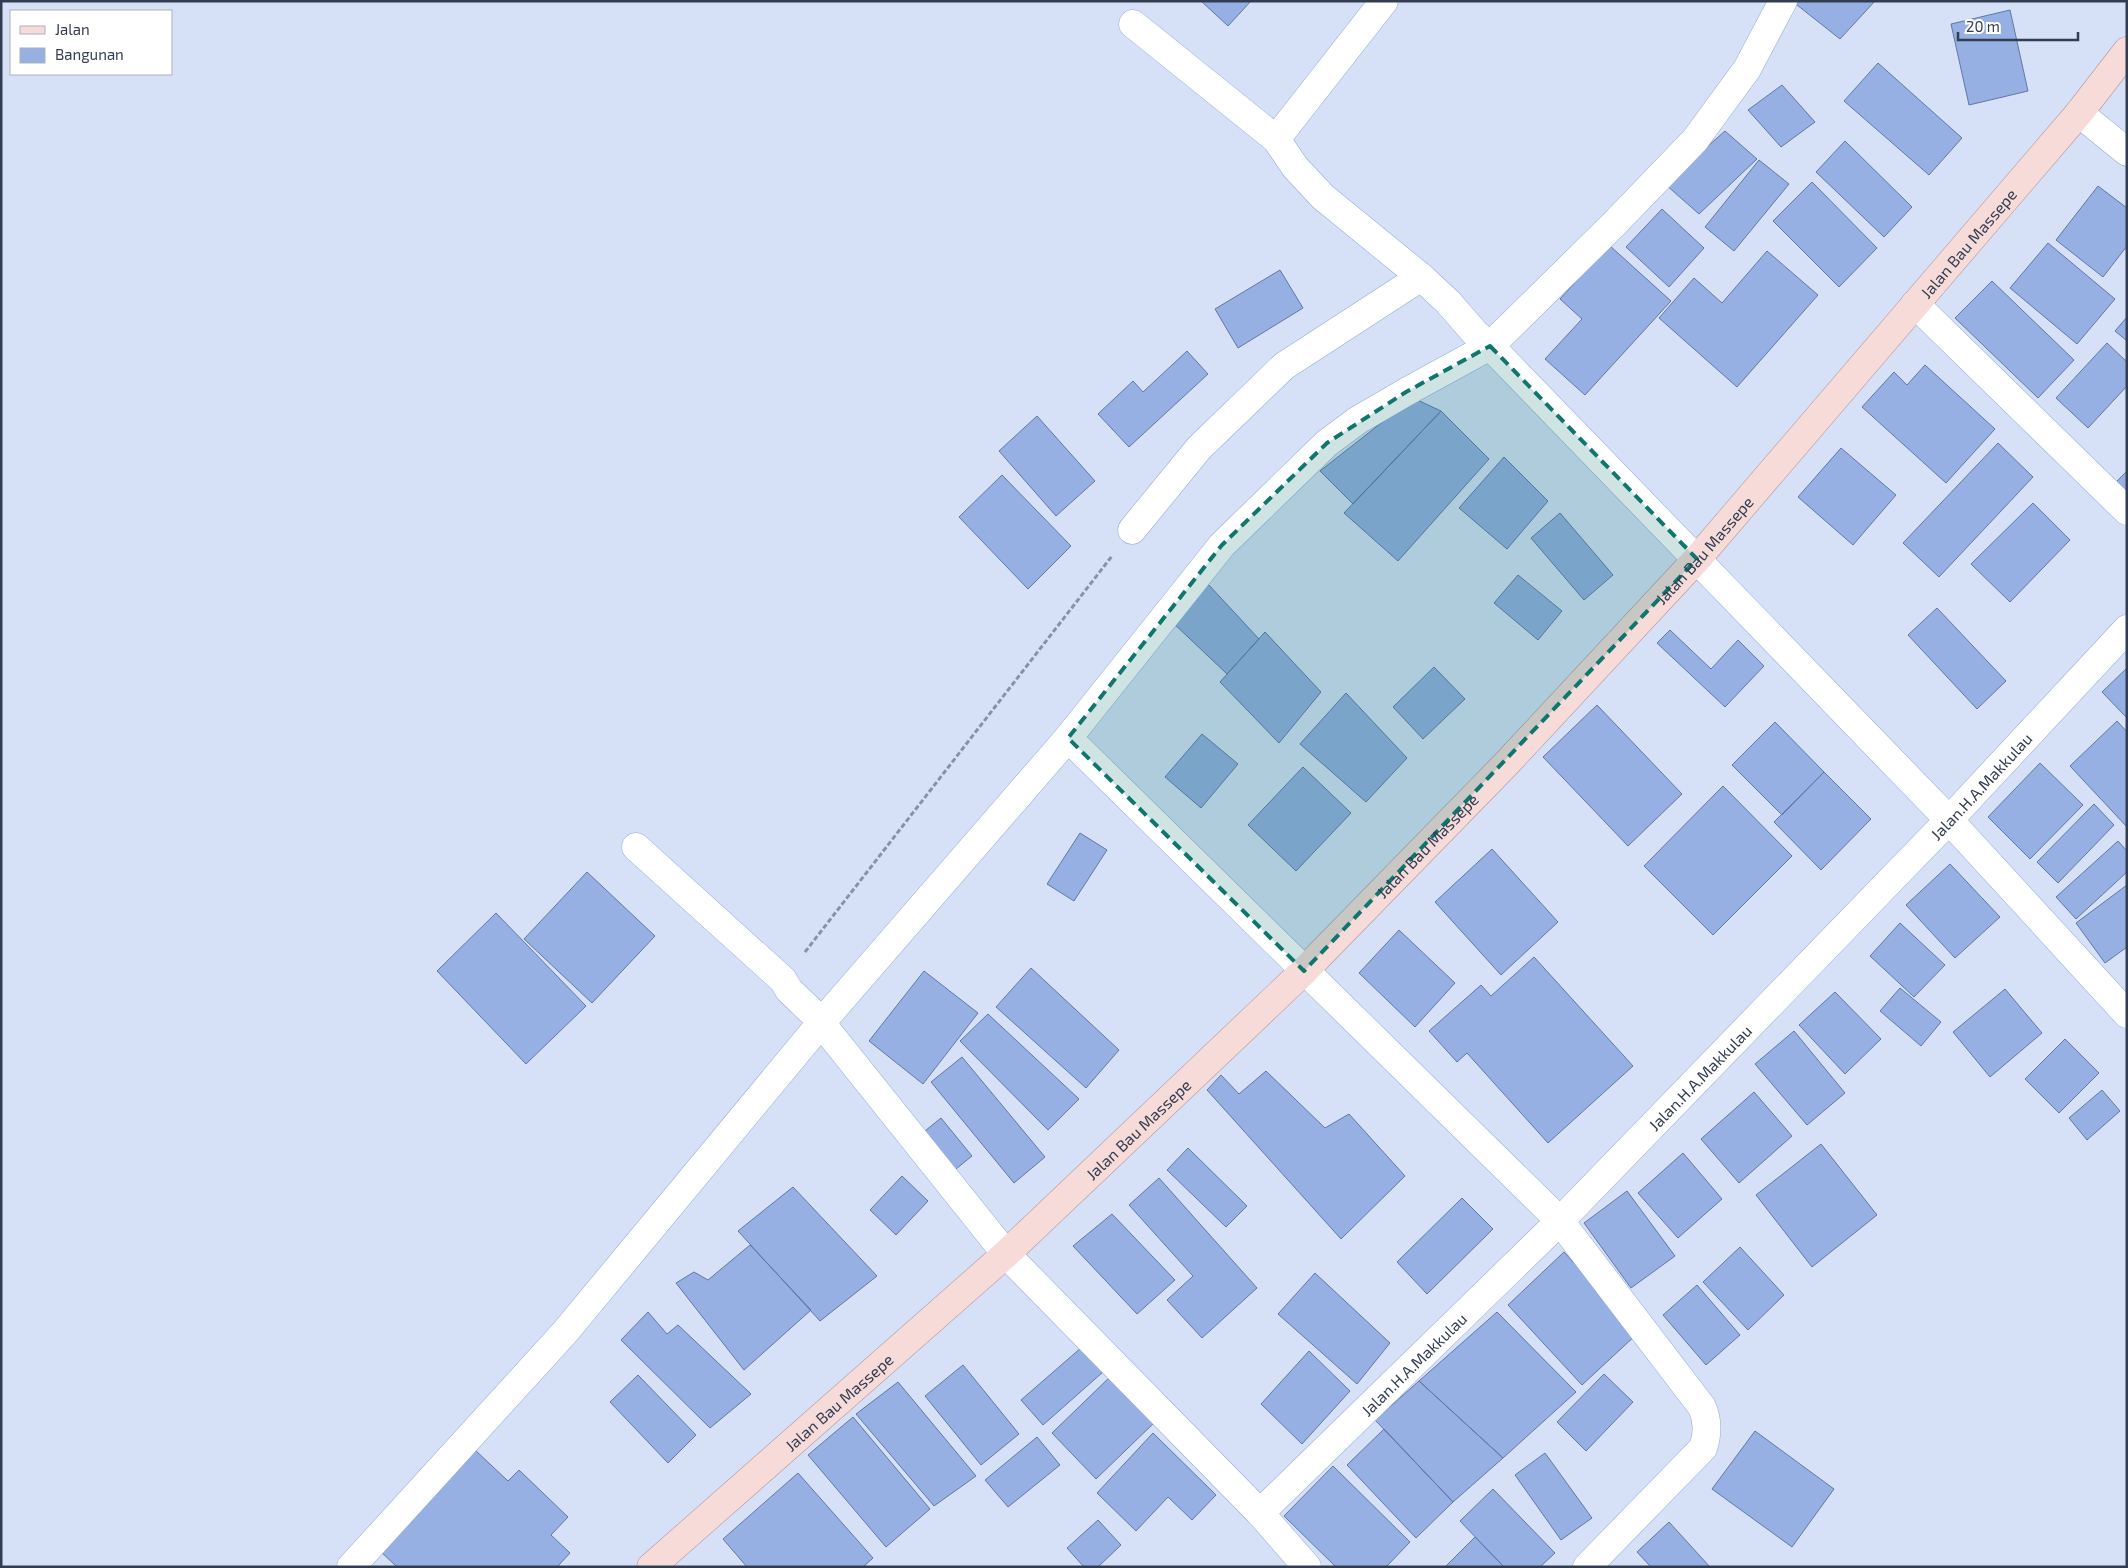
<svg xmlns="http://www.w3.org/2000/svg" width="2128" height="1568" font-family="'Exo 2',sans-serif">
  <rect width="100%" height="100%" fill="#d6e1f7"/>
  <path fill="#96b0e3" stroke="#6078a7" d="M1201,1h50l-23,25z
    M1792,1h83l-35,38z
    M2010,10l18,81 -59,14 -18,-81z
    M1878,63l84,75 -33,37 -85,-74z
    M1782,85l33,37 -34,25 -33,-37z
    M1725,131l32,28 -58,55 -34,-30z
    M1845,141l67,66 -28,30 -68,-65z
    M1759,160l30,24 -55,67 -29,-24z
    M1812,182l65,66 -38,39 -66,-66z
    M2098,186l29,22v38l-24,31 -47,-37z
    M1662,209l42,39 -35,39 -43,-40z
    M2048,243l67,56 -38,45 -67,-56z
    M1609,245l62,56 -86,94 -40,-36 37,-40 -22,-20z
    M1767,251l51,44 -81,92 -78,-69 35,-40 28,25z
    M1280,270l23,38 -65,40 -23,-39z
    M1992,281l82,79 -36,38 -83,-80z
    M2127,317v24l-12,-10z
    M2107,343l20,19v24l-39,42 -32,-30z
    M1187,351l21,23 -79,73 -31,-33 35,-33 10,11z
    M1925,365l70,64 -49,54 -84,-76 32,-35 13,13z
    M1413,398l28,13 -88,93 -33,-33z
    M1441,411l48,48 -91,102 -54,-48z
    M1037,416l58,65 -39,35 -57,-65z
    M1998,443l35,34 -94,100 -36,-34z
    M1841,448l55,47 -43,50 -55,-48z
    M1504,457l44,44 -41,48 -48,-41z
    M2127,471v33l-16,-17z
    M1002,475l69,71 -43,43 -69,-72z
    M2033,503l37,37 -60,62 -39,-38z
    M1560,513l53,62 -29,25 -53,-62z
    M1518,575l44,36 -24,29 -44,-37z
    M1207,583l52,56 -32,35 -57,-54z
    M1937,608l69,73 -29,28 -69,-74z
    M1670,630l41,39 27,-29 26,26 -39,41 -68,-64z
    M1265,632l56,60 -42,51 -59,-61z
    M1434,667l31,32 -42,40 -30,-32z
    M2127,668v50l-25,-26z
    M1346,693l61,65 -41,44 -66,-58z
    M1597,705l85,89 -54,52 -85,-89z
    M2117,721l10,11v95l-57,-61z
    M1775,722l49,50 -42,43 -50,-50z
    M1202,734l36,30 -37,44 -36,-31z
    M2040,763l43,42 -53,54 -42,-42z
    M1303,767l48,46 -55,58 -48,-46z
    M1824,772l47,47 -50,51 -47,-48z
    M1723,786l69,70 -79,79 -69,-69z
    M2094,804l20,21 -56,58 -21,-21z
    M1080,833l27,17 -33,51 -27,-17z
    M2118,841l9,10v21l-51,47 -20,-22z
    M1492,849l66,73 -57,53 -66,-73z
    M1950,864l50,53 -45,41 -49,-53z
    M587,872l68,64 -63,67 -68,-64z
    M2127,885v62l-22,16 -29,-40z
    M496,913l90,93 -60,58 -89,-93z
    M1900,923l45,42 -31,32 -44,-41z
    M1399,930l56,53 -40,44 -56,-54z
    M1534,957l99,109 -85,77 -81,-90 -10,9 -28,-31 52,-46 10,11z
    M1031,968l88,82 -33,38 -90,-81z
    M924,971l54,42 -55,71 -54,-43z
    M1900,988l41,34 -20,24 -41,-35z
    M2005,989l37,44 -52,44 -37,-45z
    M1835,992l46,47 -36,35 -46,-49z
    M988,1014l91,85 -31,31 -88,-89z
    M1794,1031l51,62 -38,32 -52,-61z
    M2065,1039l34,34 -40,40 -34,-34z
    M962,1057l83,100 -31,26 -83,-101z
    M1266,1071l59,57 24,-14 56,62 -64,63 -134,-149 14,-15 18,19z
    M2102,1090l18,21 -33,29 -18,-22z
    M1754,1092l38,44 -53,47 -38,-44z
    M941,1118l31,38 -21,17 -31,-38z
    M1821,1144l56,71 -65,52 -56,-72z
    M1188,1148l59,58 -21,21 -59,-57z
    M1683,1153l39,46 -44,39 -40,-45z
    M902,1176l26,25 -32,34 -26,-25z
    M1159,1178l98,110 -55,50 -35,-38 26,-24 -64,-71z
    M793,1187l84,89 -57,45 -82,-90z
    M1627,1191l48,65 -44,32 -47,-65z
    M1462,1198l31,31 -66,65 -30,-32z
    M1112,1214l63,66 -38,34 -64,-68z
    M750,1245l61,65 -67,60 -68,-87 18,-11 14,8z
    M1740,1247l44,48 -36,35 -45,-48z
    M1564,1252l74,81 -56,52 -74,-80z
    M1315,1273l75,70 -33,41 -79,-70z
    M1697,1285l43,50 -34,30 -43,-50z
    M648,1312l19,22 11,-9 73,69 -41,34 -89,-88z
    M1497,1312l79,80 -73,66 -84,-77z
    M1082,1347l21,25 -60,53 -22,-25z
    M1309,1351l41,40 -48,53 -41,-40z
    M963,1365l56,69 -38,31 -56,-69z
    M1113,1374l44,46 -61,59 -44,-46z
    M1604,1374l29,28 -47,49 -29,-29z
    M638,1375l58,60 -28,28 -58,-61z
    M1419,1381l84,77 -50,44 -78,-82z
    M898,1382l78,94 -42,30 -78,-92z
    M853,1417l77,92 -44,38 -78,-92z
    M1384,1429l69,73 -37,36 -69,-73z
    M1755,1431l79,58 -42,58 -80,-58z
    M1153,1433l63,62 -24,25 -24,-23 -32,34 -39,-38z
    M1037,1437l23,28 -52,42 -23,-27z
    M474,1449l34,32 11,-11 49,47 -17,18 19,18 -13,14h-160l-18,-17z
    M1545,1453l47,65 -31,22 -46,-65z
    M1333,1466l77,76 -24,25h-50l-52,-51z
    M798,1473l75,85 -10,9h-116l-24,-28z
    M1493,1489l62,64 -15,14h-36l-44,-46z
    M1098,1520l23,25 -23,22h-14l-17,-19z
    M1669,1522l41,45h-59l-14,-15z
    M1475,1537l29,30h-59z"/>
  <g fill="none" stroke-linecap="round" stroke-linejoin="round">
    <defs>
      <g id="minor">
        <path d="M1133,24l143,115 19,28 28,30 98,80 27,25 27,31 15,13 459,474 178,194"/>
        <path d="M2079,113l48,39"/>
        <path d="M1276,139l108,-138"/>
        <path d="M1915,304l212,207"/>
        <path d="M1132,530l67,-82 85,-82 137,-89"/>
        <path d="M1068,738l154,-193 105,-102 31,-23 48,-28 84,-46 124,-122 81,-84 52,-71 36,-68"/>
        <path d="M636,847l147,133 6,10 25,24 192,240 254,259 47,54"/>
        <path id="s1" d="M1260,1513l300,-292 389,-401 178,-191"/>
        <path d="M351,1567l215,-236 255,-308 247,-285 492,483 142,186c6,14 6,26 1,41l-116,119"/>
      </g>
      <g id="major">
        <path id="s2" d="M651,1567l355,-313 298,-283 203,-208 190,-204 382,-446 48,-62"/>
      </g>
    </defs>
    <use href="#minor" stroke="#91abdd" stroke-width="29"/>
    <use href="#major" stroke="#ae9499" stroke-width="29"/>
    <path stroke="#8792a7" stroke-width="3" stroke-dasharray="5 2.5" stroke-linecap="butt" d="M805,952l307,-396"/>
    <use href="#minor" stroke="#fff" stroke-width="28"/>
    <use href="#major" stroke="#f7dbd9" stroke-width="28"/>
  </g>
  <path fill="#0f766e" fill-opacity="0.2" stroke="#0f766e" stroke-width="4" stroke-dasharray="10 6" stroke-linejoin="round" d="M1490,346l207,213 -393,412 -236,-233 154,-193 105,-102 79,-51z"/>
  <g text-anchor="middle" dominant-baseline="central" stroke-width="4" stroke-linejoin="round" paint-order="stroke">
    <g font-size="16" fill="#323d52" stroke="#fff">
      <text stroke="none"><textPath href="#s2" startOffset="1870">Jalan Bau Massepe</textPath></text>
      <text stroke="none"><textPath href="#s2" startOffset="1465">Jalan Bau Massepe</textPath></text>
      <text stroke="none"><textPath href="#s1" startOffset="1024">Jalan.H.A.Makkulau</textPath></text>
      <text stroke="none"><textPath href="#s2" startOffset="1060">Jalan Bau Massepe</textPath></text>
      <text stroke="none"><textPath href="#s1" startOffset="619">Jalan.H.A.Makkulau</textPath></text>
      <text stroke="none"><textPath href="#s2" startOffset="655">Jalan Bau Massepe</textPath></text>
      <text stroke="none"><textPath href="#s1" startOffset="214">Jalan.H.A.Makkulau</textPath></text>
      <text stroke="none"><textPath href="#s2" startOffset="250">Jalan Bau Massepe</textPath></text>
    </g>
  </g>
  <rect width="2128" height="1568" fill="none" stroke="#323d52" stroke-width="5"/>
  <rect x="10" y="10" width="162" height="65" fill="#ffffff" stroke="#adb1ba"/>
  <rect x="20" y="26" width="25" height="8" fill="#f7dbd9" stroke="#adb1ba"/>
  <text x="55" y="35" font-size="15" fill="#323d52">Jalan</text>
  <rect x="20" y="48" width="25" height="15" fill="#96b0e3" stroke="#adb1ba"/>
  <text x="55" y="60" font-size="15" fill="#323d52">Bangunan</text>
  <path d="M1958 32v8h120v-8" fill="none" stroke="#323d52" stroke-width="2.5"/>
  <text x="1966" y="32" font-size="15" fill="#323d52" stroke="#ffffff" stroke-width="4" paint-order="stroke">20 m</text>
</svg>
